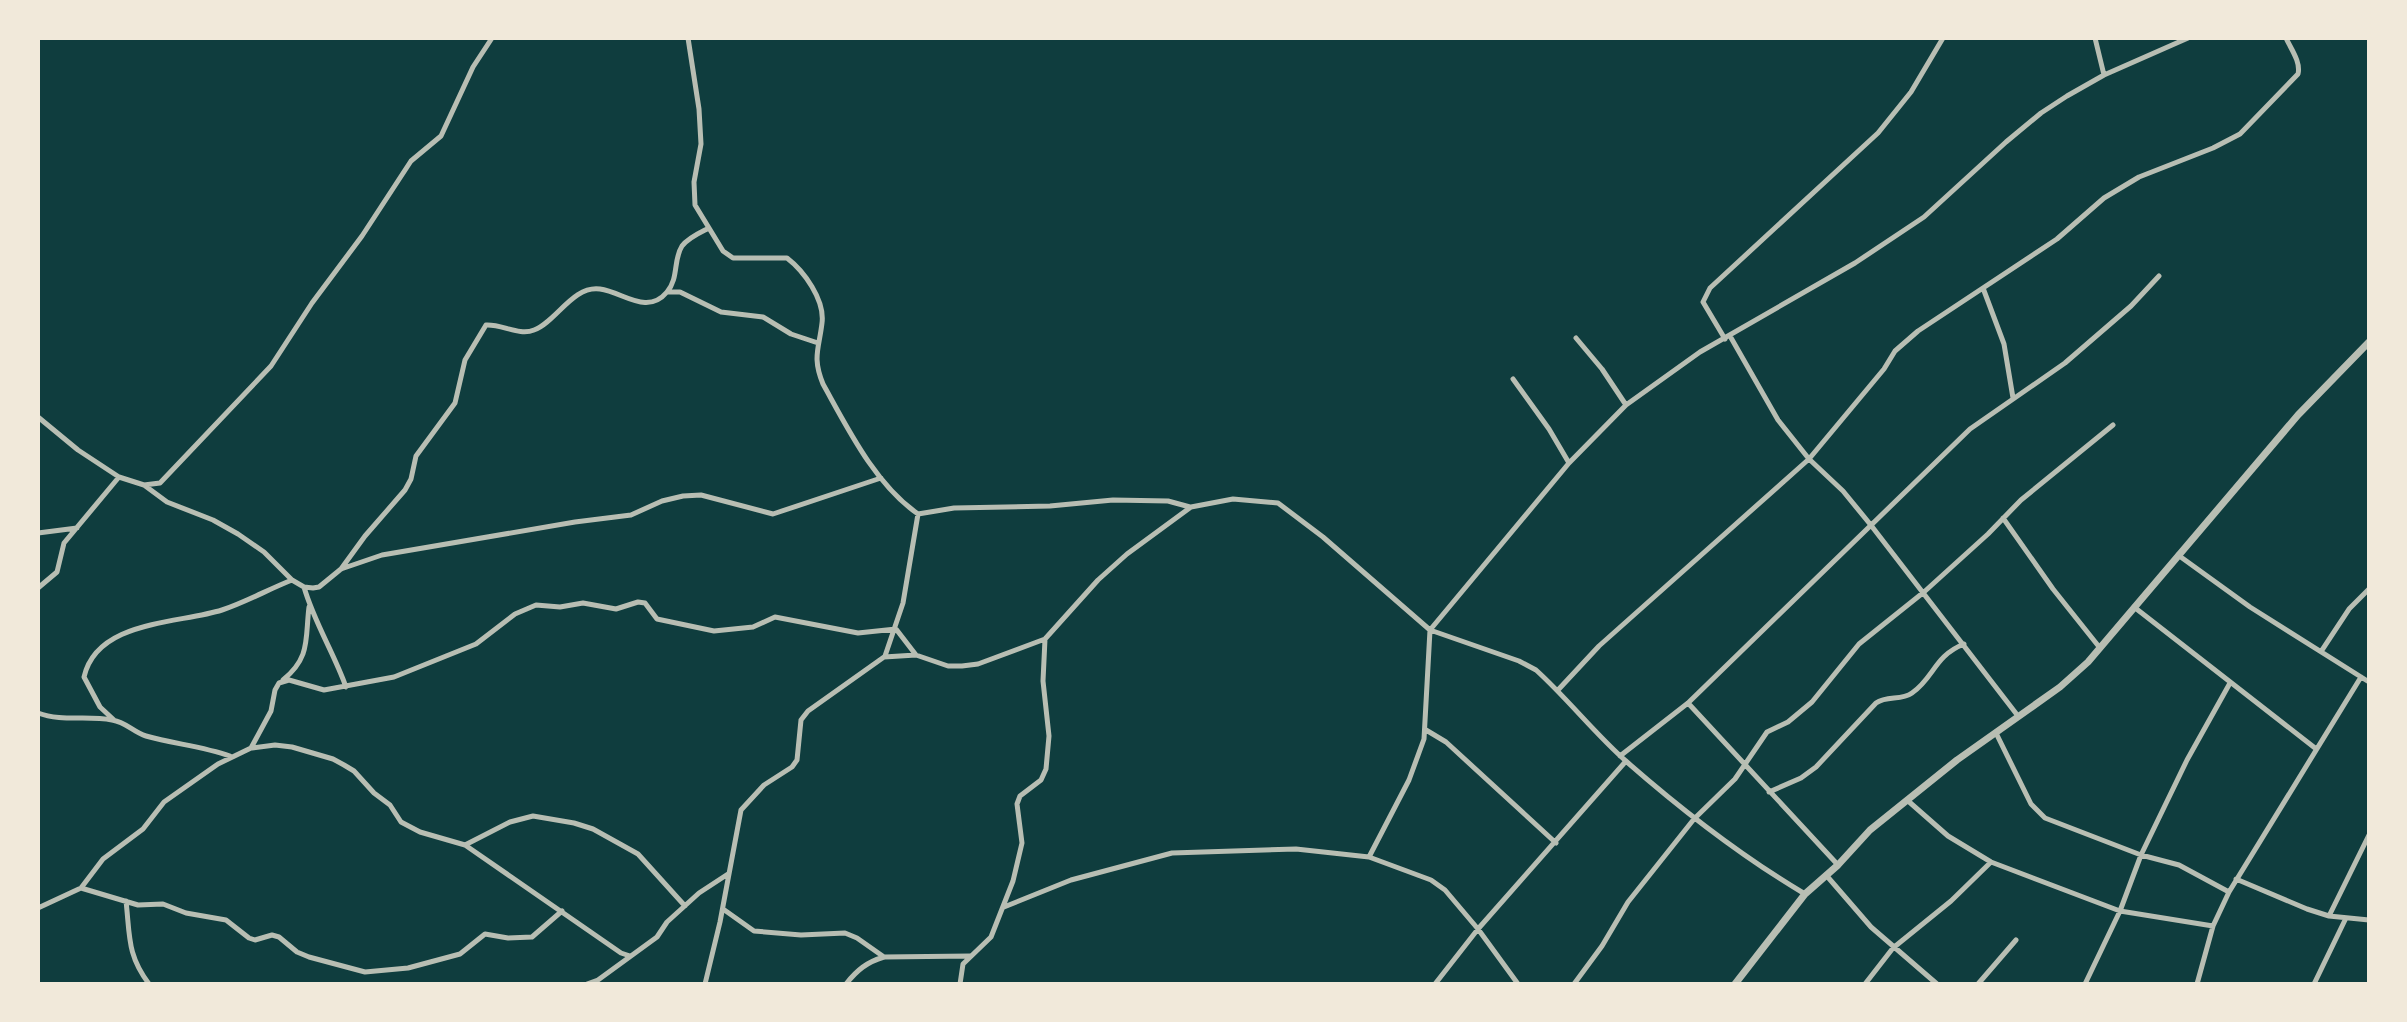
<svg xmlns="http://www.w3.org/2000/svg" width="2407" height="1022" font-family="'Fira Sans Condensed',sans-serif">
  <rect width="100%" height="100%" fill="#0f3d3e"/>
  <g fill="none" stroke-linecap="round" stroke-linejoin="round">
    <path stroke="#b8beb3" stroke-width="5" d="M688,38l11,71 2,35 -7,38 1,23 28,46 10,7h54c17,13 38,42 35,65 -3,26 -10,34 1,61 25,45 52,100 95,130l36,-6 96,-2 63,-6 55,1 22,6
      M2095,38l9,37
      M1983,288l21,56 9,54
      M667,292h13l41,20 42,5 28,17 27,9
      M1730,336l48,84 31,39 34,32 27,33 148,192
      M1576,338l26,31 24,36
      M1725,339l-22,-37 7,-14 168,-155 33,-41 32,-54
      M1513,379l36,50 20,34
      M38,417l40,33 41,27
      M144,485l23,17 46,18 25,14 26,18 28,28 12,7 9,1 6,-1 22,-18 41,-14 193,-33 56,-7 31,-14 21,-5 18,-1 72,19 108,-36
      M2003,518l50,71 47,59
      M38,533l39,-5
      M2178,555l72,52 119,75
      M341,569l24,-33 40,-46 6,-11 5,-23 39,-53 10,-43 21,-35c16,-1 33,11 48,5 22,-8 39,-45 66,-41 23,3 47,27 67,3 12,-14 6,-32 15,-46 6,-8 17,-13 25,-17
      M304,587c10,35 30,66 42,100
      M38,588l19,-16 7,-29 55,-66 25,8 16,-2 111,-117 41,-63 50,-67 49,-75 30,-25 32,-69 19,-29
      M2134,607l181,141
      M2322,650l27,-41 20,-20
      M885,656l18,-53 15,-89
      M283,680c28,-23 22,-41 26,-73
      M1558,690l41,-44 210,-187 75,-90 11,-18 23,-20 139,-92 47,-41 35,-21 74,-29 27,-14 58,-60c3,-12 -7,-25 -12,-36
      M1688,703l150,162
      M38,713c24,9 50,2 74,7 14,2 21,12 34,16 28,8 56,10 84,20
      M114,720l-14,-13 -16,-30c13,-57 94,-53 138,-67 24,-8 47,-21 70,-30
      M1426,730l20,12 110,101
      M1996,733l35,71 14,14 96,37 38,10 50,27
      M252,748l23,-3 17,2 41,12 11,6 10,6 20,22 16,12 11,17 19,10 45,13 156,108 9,3
      M1620,756l68,-53 282,-274 95,-66 66,-57 28,-30
      M1769,792l32,-14 15,-11 60,-64c11,-8 25,-2 36,-10 22,-15 22,-37 52,-49
      M1907,800l41,36 43,26 129,49 93,15
      M465,845l45,-23 23,-6 41,7 19,6 45,25 47,52
      M1369,857l40,-77 15,-41 6,-109 139,-167 57,-58 74,-53 155,-89 69,-46 82,-75 35,-29 26,-17 37,-21 84,-37
      M1826,875l45,52 66,57
      M2236,879l71,30 22,7 40,4
      M81,888l57,17 25,-1 23,9 40,7 23,18 6,2 17,-5 7,2 18,15 12,5 56,15 43,-4 52,-14 25,-20 23,4 24,-1 30,-26
      M126,901c4,35 1,54 23,83
      M1004,907l67,-27 101,-27 124,-4 73,8 62,23 14,10 33,39 40,55
      M38,908l43,-20 22,-29 40,-30 21,-27 54,-38 33,-16 20,-37 4,-21 4,-7 10,-3 35,10 70,-13 82,-33 39,-30 21,-9 24,2 23,-4 33,6 22,-7 7,1 12,16 57,12 39,-4 22,-10 83,16 38,-4 20,26
      M723,909l31,22 47,4 44,-2 12,5 27,19
      M2329,916l40,-81
      M587,984l11,-4 59,-43 10,-15 32,-29 29,-19
      M705,984l15,-62 21,-112 23,-25 28,-18 5,-7 4,-40 7,-9 76,-54 32,-2 32,11h14l16,-2 67,-25
      M846,984c11,-14 21,-22 38,-27l86,-1
      M960,984l3,-20 28,-27 22,-56 9,-38 -5,-39 3,-8 21,-16 5,-11 3,-33 -6,-55 2,-42 53,-59 29,-26 64,-47 42,-8 45,4 45,34 107,93 89,31 17,9c32,29 59,64 91,92 56,49 114,94 178,132
      M1435,984l43,-55 148,-168
      M1574,984l28,-38 26,-44 66,-83 41,-40 32,-47 21,-10 24,-20 47,-58 65,-52 64,-58 33,-34 92,-75
      M1865,984l28,-36 58,-47 40,-39
      M1978,984l38,-44
      M2085,984l35,-73 21,-56 46,-95 43,-77
      M2197,984l16,-58 16,-34 132,-215
      M2314,984l32,-66"/>
    <path stroke="#b8beb3" stroke-width="7" d="M1735,984l70,-90 33,-29 32,-35 87,-70 103,-73 28,-25 210,-247 71,-73"/>
  </g>
  <rect width="2407" height="1022" fill="none" stroke="#f1e9da" stroke-width="80"/>
</svg>
